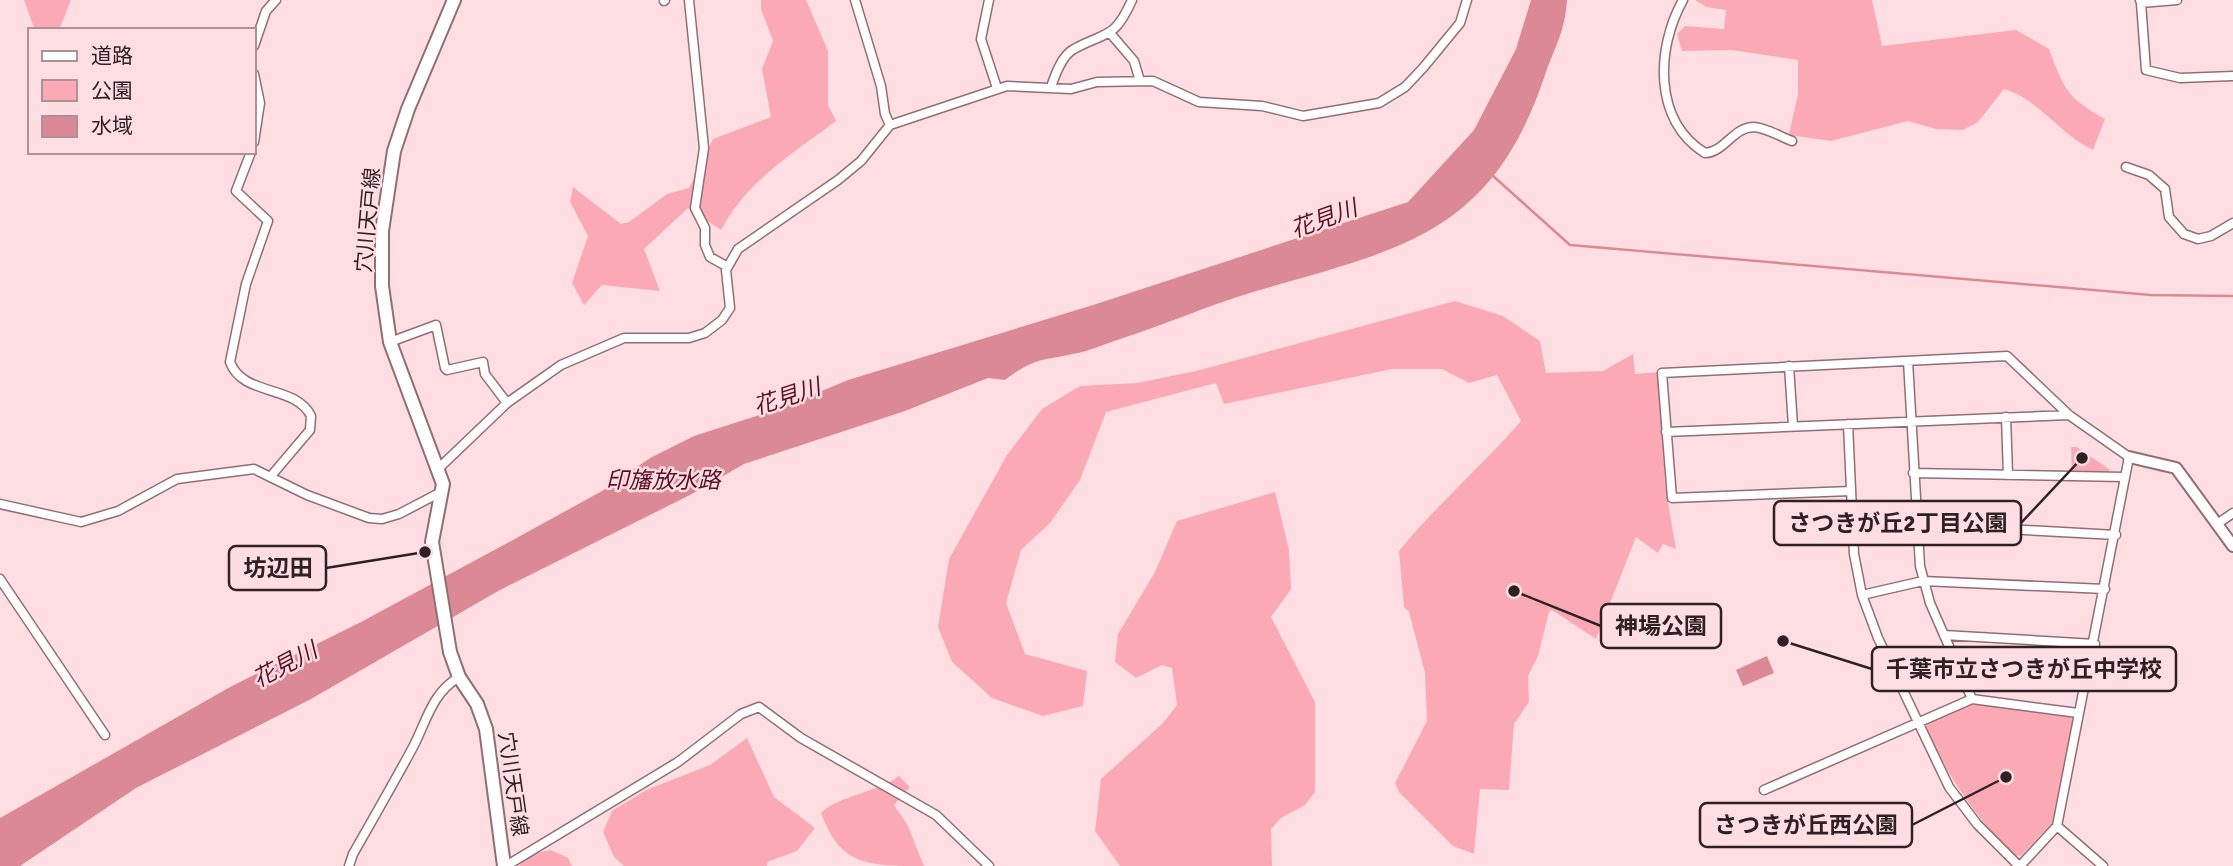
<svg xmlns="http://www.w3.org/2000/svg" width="2233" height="866" font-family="Signika,'Noto Sans JP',sans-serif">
  <rect width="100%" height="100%" fill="#fedee2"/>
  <path fill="#fbaab5" d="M24,0h47l-12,30 -25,-2z
    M761,0h45l22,51v54l8,16c-44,33 -89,60 -115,109l-33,-22 -44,41 16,42 -58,-6 -18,20 -12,-22 16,-47 -18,-34 3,-15 48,37 8,-2 38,-28 22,-6 24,-49 58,-22 -9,-48 11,-28 -12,-32z
    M1695,0h177l10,46 134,-16 33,19c15,40 18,49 56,70l-12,31c-34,-16 -53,-50 -89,-61l-26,33 -15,8 -27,-1 -28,-8 -77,20 -42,-6 9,-41v-34l-67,-10 -49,1 -5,-17 8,-8 39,3 2,-19 -20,-3z
    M1455,301l48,15 37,25 6,32 57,-2 30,-17 2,20 24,-2 6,113 11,64 -13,-5 -5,9 -22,-16 -40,102 -44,-29 -3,2 -11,44 -10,20 1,26 -15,22 -5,66 -29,-1 -6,65 -21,-8 -54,-54 -4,-9 32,-62 -2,-48 -16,-61 -5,-5 -5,-56c38,-47 83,-85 122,-130l-24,-46 -28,8 -27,-14h-50l-168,35 -8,-21 -110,29 -26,68 -30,43 -29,27 -15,53 19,51 62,17 -4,35 -40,10 -51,-18 -40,-36 -14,-35 11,-68 58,-104 35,-46 38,-23 57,-3 59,-12z
    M2071,447h6l32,22 1,4h-38z
    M1275,492l14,58 2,39 -20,28 44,85v90l-10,13 -24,13 -10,11 1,37h-152l-25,-35 6,-52 62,-56 14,-18 -5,-37 -10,-3 -26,13 -21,-16 3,-28 37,-62 22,-51z
    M1971,703l100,14 2,4 -21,102 -31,33 -7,-1c-41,-41 -65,-76 -89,-130l2,-3z
    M747,738l27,59 41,31 -18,23 -30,11v4h-143l-10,-9 -11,-25 9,-21 34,-21 64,-25z
    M899,776l11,11 -16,18 13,19 17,42c-56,0 -84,0 -103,-53 18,-18 53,-19 78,-37z
    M551,850l17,8 4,8h-53l7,-11z"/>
  <path fill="#dc8996" d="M1531,0h36c-2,32 -12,46 -22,75 -54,162 -146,174 -292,217 -44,13 -86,32 -130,46 -16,5 -33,13 -50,16 -33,7 -39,4 -68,26l-17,-2 -83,33 -161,53 -54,31 -190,95 -189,109 -175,89 -116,78h-20v-48l230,-131 131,-65 150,-81 91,-50 48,-33 44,-22 84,-27 70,-29 245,-75 315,-103 66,-72 42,-81z
    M1767,656l7,17 -31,13 -7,-16z"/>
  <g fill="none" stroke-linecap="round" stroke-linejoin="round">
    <path stroke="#dc8996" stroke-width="2.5" d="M1492,175l78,70 581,50 82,1"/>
    <defs>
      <path id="minor" d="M689,0l15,148 -9,60 10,20v17l5,12 16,9
        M855,0l26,86 4,28 5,11
        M989,0l-8,39 16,49
        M1683,0c-27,48 -30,121 22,153 20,-1 28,-26 49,-26 13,1 27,10 38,14
        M2140,0l1,3 36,-3
        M664,1l1,-1
        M2141,3l5,67 34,8 53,-2
        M1110,33l24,28 6,20
        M254,46l12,-35 10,-11
        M254,74l6,29 -6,39
        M1051,87c4,-12 11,-32 23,-38 33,-18 40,-9 58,-49
        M251,152l-15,39 32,30 -22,63 -16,78c13,35 65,22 81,54l-1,14 -39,46
        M2126,167l23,8 16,14 4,28 15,17 14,5 13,-3 22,-13
        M390,342l46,-17 9,43 2,2 36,-8 2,12 22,29
        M1908,361l12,205 10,37 42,96
        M1789,366l4,60
        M2006,417l2,58
        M1848,424l6,130 8,41 16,43 71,149 28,37 42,42
        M1666,432l403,-17
        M439,468l68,-65 54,-38 63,-27h65l16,-5 17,-13 8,-12 -4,-38 12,-21 100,-69 23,-19 29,-36 117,-39 64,3 26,-7 56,-1 46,21 63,4 41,10 76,-13 26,-16 18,-19 37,-45 7,-23
        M1913,473l211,4
        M1851,491l-179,7 -10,-125 345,-17 62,59 60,42 -72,369 -37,40
        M0,504l81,18 37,-11 59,-32 77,-10 53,26 62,23 13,1 17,-5 42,-22
        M1916,524l200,11
        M2217,524l16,-11
        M0,579l105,156
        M1862,595l61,-14 182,8
        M1944,635l151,9
        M1764,790l208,-91 106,14
        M2057,826l46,40
        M349,866l4,-12c20,-35 40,-70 59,-105 15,-28 19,-55 47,-72
        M506,866l172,-104 63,-48 18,-7 42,31 135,77 53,51"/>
      <path id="tertiary" d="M2129,457l47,11 57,78"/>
      <path id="primary" d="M454,0l-46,109 -14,42 -12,80v55l8,56 53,142 -11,58 18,110 9,25 18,27 9,25 18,137"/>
    </defs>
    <use href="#minor" stroke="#916e72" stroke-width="11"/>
    <use href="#tertiary" stroke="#916e72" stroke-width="14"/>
    <use href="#primary" stroke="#916e72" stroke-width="16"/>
    <use href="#minor" stroke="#fff" stroke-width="8"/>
    <use href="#tertiary" stroke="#fff" stroke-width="10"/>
    <use href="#primary" stroke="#fff" stroke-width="12"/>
  </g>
  <g text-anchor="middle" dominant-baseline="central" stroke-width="5" stroke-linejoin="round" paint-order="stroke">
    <g font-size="21" fill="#2f2123" stroke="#fedee2">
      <text transform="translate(368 220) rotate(-85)">穴川天戸線</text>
      <text transform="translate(513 784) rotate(82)">穴川天戸線</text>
    </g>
    <g font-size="23" font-style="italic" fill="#5b1125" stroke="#fedee2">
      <text transform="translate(1324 219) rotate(-20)">花見川</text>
      <text transform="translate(787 397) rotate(-18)">花見川</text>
      <text x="663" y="480">印旛放水路</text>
      <text transform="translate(285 665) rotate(-28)">花見川</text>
    </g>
  </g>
  <path fill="none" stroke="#2f2123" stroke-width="2.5" d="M2082 458L2021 523M425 552L326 568M1514 591L1601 626M1783 641L1872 669M2006 777L1912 825"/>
  <g fill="#2f2123" stroke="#fedee2" stroke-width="2.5">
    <circle cx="2082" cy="458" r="7"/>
    <circle cx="425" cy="552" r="7"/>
    <circle cx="1514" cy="591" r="7"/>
    <circle cx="1783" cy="641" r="7"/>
    <circle cx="2006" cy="777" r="7"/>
  </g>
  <g fill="#fedee2" stroke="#2f2123" stroke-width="2.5">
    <rect x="1774" y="501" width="247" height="44" rx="7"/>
    <rect x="229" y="546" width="97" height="44" rx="7"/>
    <rect x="1601" y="604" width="120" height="44" rx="7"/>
    <rect x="1872" y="647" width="304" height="44" rx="7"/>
    <rect x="1700" y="803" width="212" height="44" rx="7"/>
  </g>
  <g font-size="23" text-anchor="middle" font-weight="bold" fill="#2f2123">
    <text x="1898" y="531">さつきが丘2丁目公園</text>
    <text x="278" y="576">坊辺田</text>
    <text x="1661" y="634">神場公園</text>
    <text x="2024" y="677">千葉市立さつきが丘中学校</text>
    <text x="1806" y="833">さつきが丘西公園</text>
  </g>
  <rect x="28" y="28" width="228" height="126" fill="#fedee2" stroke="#ab9296" stroke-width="2"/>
  <rect x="42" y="51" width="35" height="10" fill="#ffffff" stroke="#ab9296" stroke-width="2"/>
  <text x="91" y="63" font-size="21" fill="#2f2123">道路</text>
  <rect x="42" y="80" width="35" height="21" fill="#fbaab5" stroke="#ab9296" stroke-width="2"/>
  <text x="91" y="98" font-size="21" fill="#2f2123">公園</text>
  <rect x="42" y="116" width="35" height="21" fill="#dc8996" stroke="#ab9296" stroke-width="2"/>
  <text x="91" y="133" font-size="21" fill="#2f2123">水域</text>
</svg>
